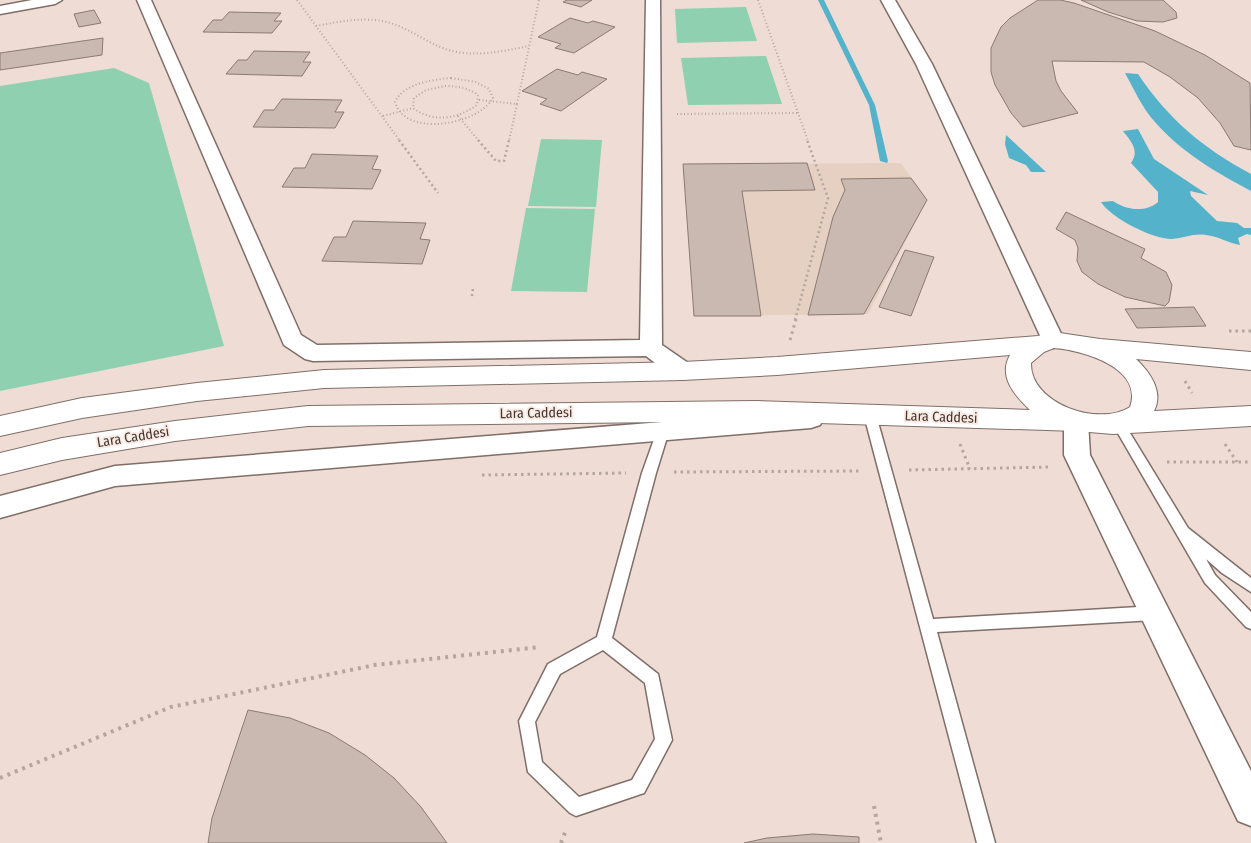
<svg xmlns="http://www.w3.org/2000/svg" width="1251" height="843" font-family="'Fira Sans Condensed',sans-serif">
  <rect width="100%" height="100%" fill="#efddd5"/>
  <path fill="#e5d0c2" d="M901,163l26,37 -59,114 -174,2 -11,-152z"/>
  <path fill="#8ed0b0" d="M746,7l11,34 -80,2 -2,-34z
    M766,56l16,48 -94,1 -7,-47z
    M114,68l35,15 75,263 -224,45v-305z
    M541,139l61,1 -6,67 -68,-1z
    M526,208l69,1 -8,83 -76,-1z"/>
  <path fill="#54b2cb" d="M1125,73l13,1c31,46 65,74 113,100v17c-34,-18 -70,-39 -96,-69 -13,-14 -21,-33 -30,-49z
    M1138,129l16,30 54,36 -18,-4 1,5 26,25 20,2 7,5h7v7l-4,-1 -9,4 2,7c-12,-2 -22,-9 -34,-10 -12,-2 -22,3 -34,4 -20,0 -61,-21 -71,-37l12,-1c13,9 32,12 45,1v-10l-27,-29c9,-12 0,-22 -8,-32z
    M1006,135l40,37h-15l-5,-7 -17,-7 -4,-14z"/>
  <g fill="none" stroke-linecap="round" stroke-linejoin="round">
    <path fill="#54b2cb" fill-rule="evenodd" d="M818,0h6l51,105 13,56 -1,2 -7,-2 -11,-56z"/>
  </g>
  <path fill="#cab9b1" stroke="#8a7a73" d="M567,0h25l-11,7 -18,-5z
    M1038,0h22l14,3 81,28 50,24 45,28 1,67 -17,-4 -14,-23 -22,-25 -28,-21 -26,-15 -92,-1 4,20 5,10 17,22 -55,14 -12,-14 -16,-28 -4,-13v-24l10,-21 9,-9z
    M1081,0h82l13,12 1,6 -14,4 -26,-1 -29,-9z
    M94,10l7,13 -22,4 -5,-13z
    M229,12l52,1 -7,8h8l-10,12 -69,-1 10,-12h9z
    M570,18l18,5 5,-2 22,6 -41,26 -19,-5 6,-4 -23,-7z
    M103,38l-1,17 -102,15v-17z
    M254,51l56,1 -7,10h8l-9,14 -76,-2 12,-14h9z
    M557,69l21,6 4,-3 25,7 -46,32 -21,-7 7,-5 -25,-8z
    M282,99l60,1 -7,12h9l-9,16 -82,-1 11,-17h10z
    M312,154l66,2 -6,13 9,1 -9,19 -90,-2 12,-19h11z
    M807,163l8,27 -73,1 19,125h-67l-11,-152z
    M911,178l16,22 -63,114 -56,1 25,-98 12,-27 -4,-11z
    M1066,212l79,37 -4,9 25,14 6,13 -3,17 -4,4 -40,-9 -27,-13 -16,-12 -5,-11 1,-13 -3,-8 -19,-11z
    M353,221l73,2 -6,16 10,1 -8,24 -100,-3 12,-24h12z
    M905,250l29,7 -23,59 -32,-9z
    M1194,307l12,19 -69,2 -12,-19z
    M248,710l42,8 39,15 36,22 29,23 27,29 26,36h-239l4,-25z
    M813,834l46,3v6h-115l23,-5z"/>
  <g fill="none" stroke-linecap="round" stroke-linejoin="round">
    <defs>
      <path id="lane" d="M870,410l6,5 57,204 222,-13 5,2 3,5 -3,5 -5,2 -218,12 58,211h-18l-113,-428z
        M1118,418l4,2 66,108 63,50v14l-29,-19 -16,-14 9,16 36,37v17l-5,-2 -41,-44 -93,-160z
        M663,426l6,5 -13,42 -44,165 46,36 14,66 -28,53 -68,23 -6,-3 -42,-41 -9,-51 29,-57 49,-27 45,-164 15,-42zM603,650l42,33 10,56 -23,41 -53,17 -37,-35 -7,-40 25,-48z"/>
      <path id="street" d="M32,0h30l-7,4 -55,10v-8z
        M137,0h14l150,335 16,10 323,-5 6,-340h14l2,345 29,20 4,6 -4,6c-17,5 -31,-11 -45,-21l-333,5 -8,-2 -21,-14z
        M881,0h14l37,64 132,276 -3,5 -8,3 -8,-3 -3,-5 -126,-276z
        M811,410l9,3 3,6 -3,6 -9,3 -696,58 -115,32v-22l115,-30z
        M1076,412l9,3 3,6 2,34 161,316v55l-13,-5 -174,-366v-34l3,-6z"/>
      <path id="primary" d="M1053,332l47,7 151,13v18l-115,-11c14,13 28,33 18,52l97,-5v20l-138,8 -36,-3 -320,-10 -449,5 -133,15 -113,19 -62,15v-22l62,-15 113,-17 133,-15 449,-5 273,9c-16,-15 -32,-34 -20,-55l-233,20 -94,5 -359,8 -127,13 -115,17 -82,18v-20l82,-18 115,-15 127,-13 359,-8 94,-5 261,-21zM1054,348c27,2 90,19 76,59 -31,20 -100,-3 -99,-44l13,-11z"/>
    </defs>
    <use href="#lane" stroke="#7f6f68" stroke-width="3"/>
    <use href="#street" stroke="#7f6f68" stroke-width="3"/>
    <use href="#primary" stroke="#7f6f68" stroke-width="2"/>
    <path stroke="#b4a69f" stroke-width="2" stroke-dasharray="1 2.5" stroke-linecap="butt" d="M297,0l103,141
      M758,0l50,141
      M316,26c26,-5 55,-11 80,-1 19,7 36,21 56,26 25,6 52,0 77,-5
      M451,78l25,4 13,7 4,9c-15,27 -88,40 -98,4 9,-19 37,-22 56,-24z
      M445,86c12,0 23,2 33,9l-1,10c-19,14 -44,18 -64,3l1,-10 12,-8z
      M479,100l38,4 -8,37
      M517,104l22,-104
      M677,114l122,-1
      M383,116l30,-8
      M458,116l21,25"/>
    <path stroke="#b4a69f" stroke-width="2.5" stroke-dasharray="2 3" stroke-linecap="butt" d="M399,140l39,53
      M478,140l18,21h8l5,-21
      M472,296l1,-8
      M795,320l33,-122 -21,-58"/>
    <path stroke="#b4a69f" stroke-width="3" stroke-dasharray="2.5 4" stroke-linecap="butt" d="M1229,331h22
      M790,340l6,-21
      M1185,381l7,12
      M960,444l10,25
      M1225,444l12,18
      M1167,462h84
      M909,470l142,-3
      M674,472l187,-1
      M482,475l144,-2"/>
    <path stroke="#b4a69f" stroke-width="4" stroke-dasharray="3 5" stroke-linecap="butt" d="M0,778l171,-71 204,-42 165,-18
      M874,806l7,37
      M561,843l5,-13"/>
    <use href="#lane" fill="#fff" fill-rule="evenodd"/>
    <use href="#street" fill="#fff" fill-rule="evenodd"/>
    <use href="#primary" fill="#fff" fill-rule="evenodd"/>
  </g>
  <g text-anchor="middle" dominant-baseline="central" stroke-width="4" stroke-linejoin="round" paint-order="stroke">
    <g font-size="14" fill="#3d3633" stroke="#fceae2">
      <text transform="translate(536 413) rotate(-1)">Lara Caddesi</text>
      <text transform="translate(941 417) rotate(2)">Lara Caddesi</text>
      <text transform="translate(133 437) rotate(-9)">Lara Caddesi</text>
    </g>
  </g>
</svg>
